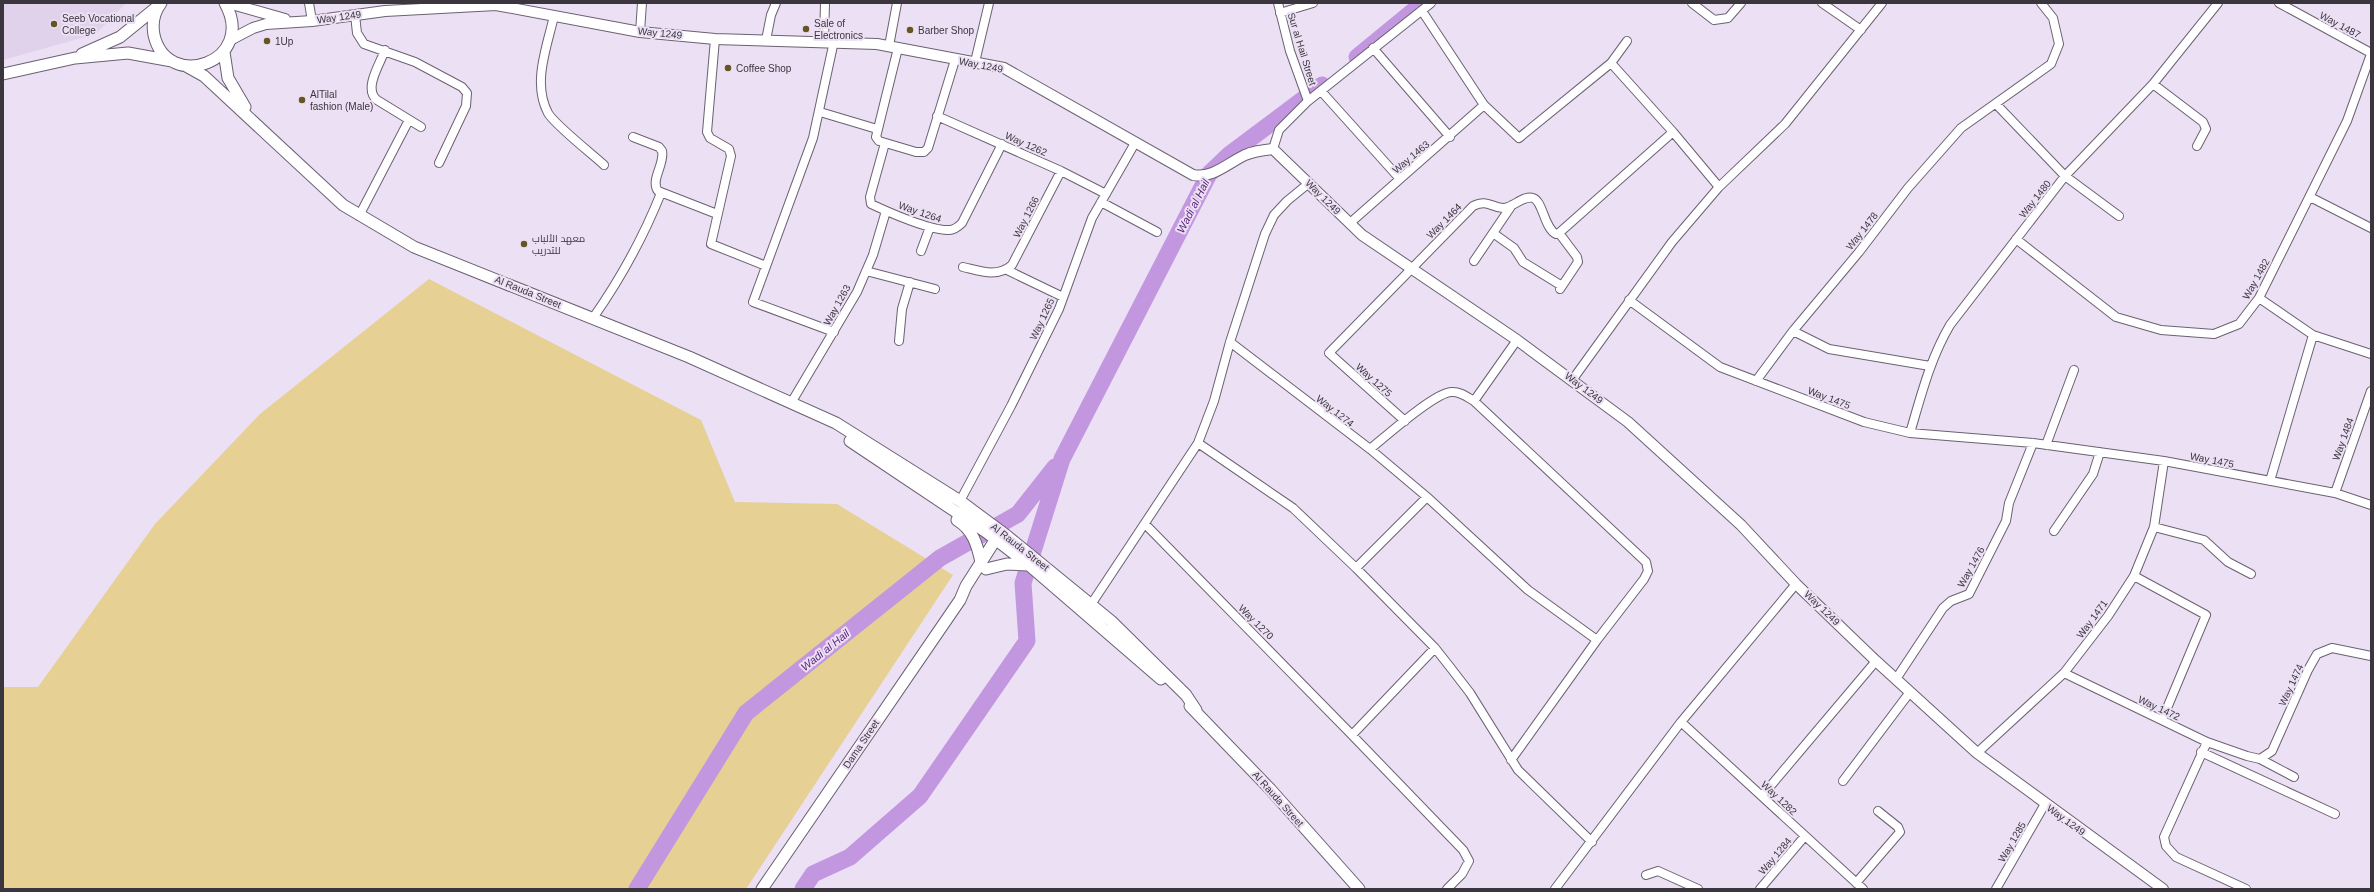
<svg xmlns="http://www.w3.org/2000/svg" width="2374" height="892" font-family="Arial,Cairo,sans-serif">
  <rect width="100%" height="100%" fill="#ece0f4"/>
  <path fill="#e1d2eb" d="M3,3h123l-30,31 -93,26z"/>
  <path fill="#e6d094" d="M429,279l272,141 34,82 102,2 116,71 -207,314h-743v-202h35l117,-163 105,-110z"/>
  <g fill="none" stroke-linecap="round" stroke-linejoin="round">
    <path stroke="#c297e0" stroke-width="17" d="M1357,57l66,-54
      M637,889l109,-176 194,-155 78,-44 37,-47
      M803,889l10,-15 37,-17 70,-61 107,-155 -4,-58 39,-124 147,-285 21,-20 92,-69"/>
    <defs>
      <path id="minor" d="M309,3l3,18
        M1278,3l12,48 18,50
        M1692,3l22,17 14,-2 13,-15
        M1822,3l39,27
        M2279,3l92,50
        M1422,11l62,94 35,33 92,-75 16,-22
        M1280,13l33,-10
        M355,15l2,18 7,11 51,18 47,25 5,6 -1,13 -27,57
        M554,16c-7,31 -22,67 -6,97 6,11 44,41 56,52
        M640,32l2,-29
        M715,39l-8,93 3,6 19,11 2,7 -20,88 55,22
        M766,40l5,-25 5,-12
        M824,41l1,-38
        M889,46l8,-43
        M898,48l-22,89 3,4 37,11h8l4,-4 27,-88
        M1373,48l77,89
        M385,50c-5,14 -22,39 -8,50l44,27
        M975,62l14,-59
        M1611,63l62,69 46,55
        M2153,84l50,38 3,7 -9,17
        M1321,91l79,88
        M1996,104l69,72 54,40
        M820,112l57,17
        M937,116l124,55 45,23
        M633,137l26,10 3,4c3,13 -12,29 -4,40l59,23
        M885,143l-15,54 1,7c17,8 60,27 78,26 5,0 9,-3 13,-7l40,-79
        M1273,149l6,-19 29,-29 123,-98
        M2310,197l61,31
        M1101,202l56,30
        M359,216l50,-96
        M1350,223l134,-118
        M1493,233l21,15 9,14 39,24
        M1559,233l18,24 1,5 -18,27
        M2016,239l100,78 45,13 53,4 25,-10 20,-26 88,-177 24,-67
        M921,251l9,-24
        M1474,261l38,-56
        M963,267c17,4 34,11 49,-2l49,-94
        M1007,270l56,27
        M866,271l69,18
        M2259,298l54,37 58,19
        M1629,300l91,67 144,55 46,11 123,10 131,18 171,32 36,12
        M593,318c28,-40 50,-80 68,-125
        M1793,331l36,18 101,17
        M834,332l-81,-30 60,-164 21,-97
        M899,341l3,-32 8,-27
        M1230,342l140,107 57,48 101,93 69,50
        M1573,379l99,-137 47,-55 66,-63 97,-121
        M1756,381l37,-50 66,-79 49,-64 53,-60 90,-64 8,-20 -6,-26 -12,-15
        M1474,401l43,-61
        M791,403l66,-111 16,-37 13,-44
        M1405,421l-76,-68 144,-147c15,-7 17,1 30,2 10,0 20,-13 30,-10 10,3 11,30 23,36l3,-1 114,-101
        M1910,433c11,-37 20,-74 40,-108l115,-149 88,-92 65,-81
        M1198,443l95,65 63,60 79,80 15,19 20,26 48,77 74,72
        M2046,445l28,-75
        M1370,449c15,-12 64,-56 81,-57 9,-1 16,5 23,9l172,161 2,9 -4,8 -47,61 -86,120
        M2270,481l43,-146
        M2335,493l36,-102
        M960,501l51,-95 48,-97 33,-91 43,-75
        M1145,524l207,211 111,115 6,11 -7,13 -15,15
        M2154,527l50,13 24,22 23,12
        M2054,531l39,-57 7,-22
        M1356,568l71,-71
        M2134,576l72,39 -44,105
        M1088,609l110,-166 16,-42 16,-59 35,-108 9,-19 13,-14 22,-18
        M2064,673l143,69 40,14 13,3 12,-8 36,-81 9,-16 15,-6 39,8
        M1896,679l47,-71 8,-7 18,-7 37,-73 3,-18 24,-60
        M1681,722l182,167
        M1352,735l83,-87
        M2207,742l-43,95 2,9 10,11 70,32
        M2201,752l134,62
        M1977,753l87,-80 44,-57 26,-40 20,-49 10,-66
        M2260,759l34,18
        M1843,781l67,-89
        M1762,796l114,-135
        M1646,875l12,-4 40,18
        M1856,883l44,-51 -2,-5 -20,-16
        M1555,889l126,-167 115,-138
        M1760,889l45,-53
        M1996,889l49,-85"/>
      <path id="tertiary" d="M228,3l57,16
        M230,40l23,-12 13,-4 46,-3 73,-10 111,-6 144,27 75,7 162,5 127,24 189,107c19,4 35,-12 52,-20 9,-4 18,-5 28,-6l89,86 155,105 111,82 113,103 55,59 80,77 101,92 186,136"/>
      <path id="secondary" d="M161,3c-7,9 -9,21 -7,32 13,58 104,27 71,-32
        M224,52l4,26 17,29
        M82,54l38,-17 37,-30
        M186,66l18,10 139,129 71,42 275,110 147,66 124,78 47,35 104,85 75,74 10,15
        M3,74l72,-16 53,-5 44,8
        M850,441l136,91 43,33 132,114
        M957,520c16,10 20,24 24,42
        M986,569l21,-5 21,1
        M1190,706l80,83 89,100
        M762,889l198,-289 6,-14 33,-52"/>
    </defs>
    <use href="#minor" stroke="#6b6172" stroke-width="10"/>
    <use href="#tertiary" stroke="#6b6172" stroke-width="12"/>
    <use href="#secondary" stroke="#6b6172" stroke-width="13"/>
    <use href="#minor" stroke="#fff" stroke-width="8"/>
    <use href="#tertiary" stroke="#fff" stroke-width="10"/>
    <use href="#secondary" stroke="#fff" stroke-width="11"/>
  </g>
  <g fill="#665422" stroke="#ece0f4" stroke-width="1.5">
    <circle cx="54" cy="24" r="4"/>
    <circle cx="806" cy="29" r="4"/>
    <circle cx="910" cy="30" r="4"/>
    <circle cx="267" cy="41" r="4"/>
    <circle cx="728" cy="68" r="4"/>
    <circle cx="302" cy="100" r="4"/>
    <circle cx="524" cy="244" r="4"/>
  </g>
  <g text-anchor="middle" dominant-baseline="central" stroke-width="4" stroke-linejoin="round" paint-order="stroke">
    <g font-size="10" fill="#3b363e" stroke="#ece0f4">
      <text transform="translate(339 17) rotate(-8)">Way 1249</text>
      <text transform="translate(2340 25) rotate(28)">Way 1487</text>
      <text transform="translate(660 33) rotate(6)">Way 1249</text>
      <text transform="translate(1302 49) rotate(73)">Sur al Hail Street</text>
      <text transform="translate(981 65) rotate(11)">Way 1249</text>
      <text transform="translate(1026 144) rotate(24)">Way 1262</text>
      <text transform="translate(1411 157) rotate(-40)">Way 1463</text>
      <text transform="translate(1323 197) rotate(45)">Way 1249</text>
      <text transform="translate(2035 199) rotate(-52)">Way 1480</text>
      <text transform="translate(920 212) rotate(19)">Way 1264</text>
      <text transform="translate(1026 217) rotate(-63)">Way 1266</text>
      <text transform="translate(1444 221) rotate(-45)">Way 1464</text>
      <text transform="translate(1862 231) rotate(-52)">Way 1478</text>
      <text transform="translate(2256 279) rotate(-61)">Way 1482</text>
      <text transform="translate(528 292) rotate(22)">Al Rauda Street</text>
      <text transform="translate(837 305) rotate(-61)">Way 1263</text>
      <text transform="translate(1042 319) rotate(-65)">Way 1265</text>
      <text transform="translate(1374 380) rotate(42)">Way 1275</text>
      <text transform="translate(1584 388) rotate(37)">Way 1249</text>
      <text transform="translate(1829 398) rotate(21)">Way 1475</text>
      <text transform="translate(1335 411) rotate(38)">Way 1274</text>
      <text transform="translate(2343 439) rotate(-70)">Way 1484</text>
      <text transform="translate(2212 460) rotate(11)">Way 1475</text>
      <text transform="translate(1020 547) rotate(38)">Al Rauda Street</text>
      <text transform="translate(1971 567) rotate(-61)">Way 1476</text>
      <text transform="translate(1822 608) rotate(44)">Way 1249</text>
      <text transform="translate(2092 619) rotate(-54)">Way 1471</text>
      <text transform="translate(1256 622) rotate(45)">Way 1270</text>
      <text transform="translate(2291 685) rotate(-65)">Way 1474</text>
      <text transform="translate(2159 708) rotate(25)">Way 1472</text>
      <text transform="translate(861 744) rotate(-56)">Dama Street</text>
      <text transform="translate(1779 798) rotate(43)">Way 1282</text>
      <text transform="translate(1278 799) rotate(48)">Al Rauda Street</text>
      <text transform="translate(2066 820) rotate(36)">Way 1249</text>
      <text transform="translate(2012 842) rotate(-60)">Way 1285</text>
      <text transform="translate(1775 856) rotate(-50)">Way 1284</text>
    </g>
    <g font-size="10" fill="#3b363e" stroke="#ece0f4" text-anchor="start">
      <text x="62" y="18">Seeb Vocational<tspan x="62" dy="12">College</tspan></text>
      <text x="814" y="23">Sale of<tspan x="814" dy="12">Electronics</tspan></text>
      <text x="918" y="30">Barber Shop</text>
      <text x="275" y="41">1Up</text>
      <text x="736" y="68">Coffee Shop</text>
      <text x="310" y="94">AlTilal<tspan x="310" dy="12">fashion (Male)</tspan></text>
      <text x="532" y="238">معهد الألباب<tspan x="532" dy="12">للتدريب</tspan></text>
    </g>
    <g font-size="11" font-style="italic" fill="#5e277d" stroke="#ece0f4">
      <text transform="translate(1193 206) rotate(-63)">Wadi al Hail</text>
      <text transform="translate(825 650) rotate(-39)">Wadi al Hail</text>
    </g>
  </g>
  <rect width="2374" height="892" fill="none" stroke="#3b363e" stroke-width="8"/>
</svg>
